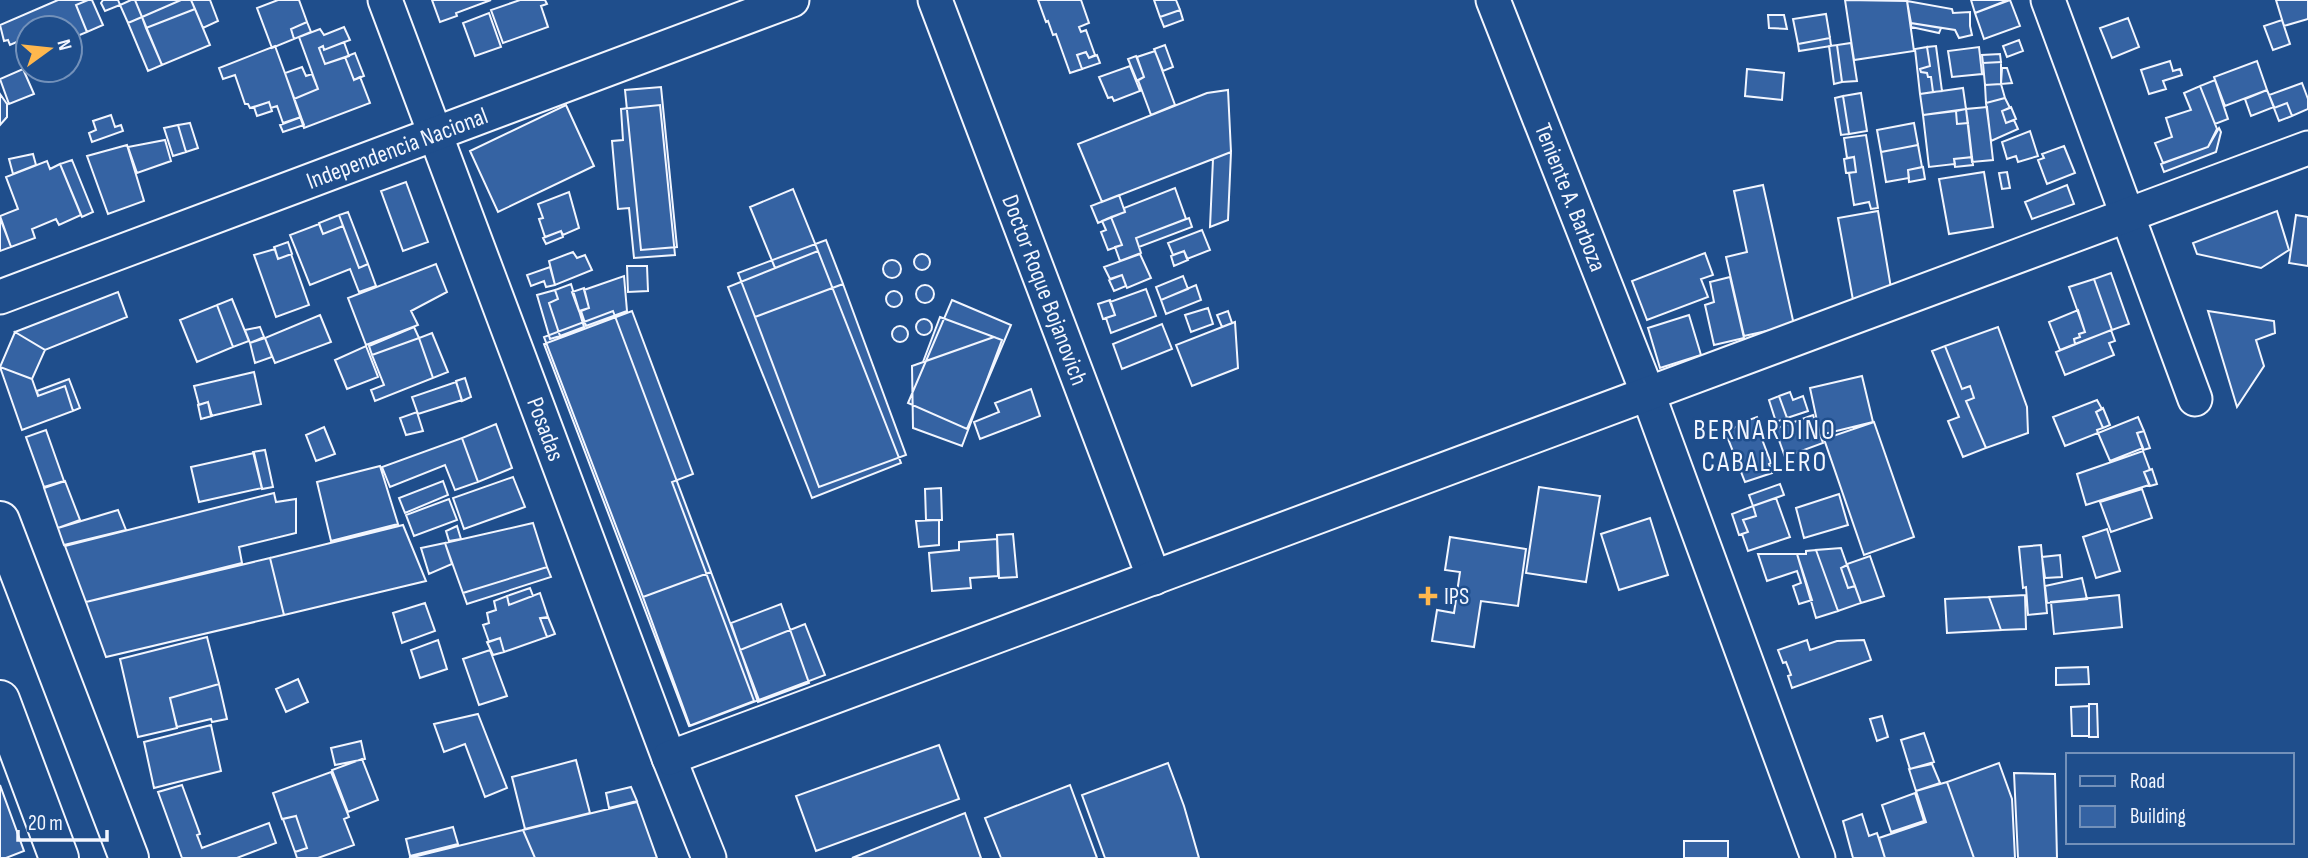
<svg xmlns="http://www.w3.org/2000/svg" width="2308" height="858" font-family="'Sofia Sans Condensed',sans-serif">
  <rect width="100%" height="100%" fill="#1f4e8c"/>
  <path fill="#3563a3" stroke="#f2f6ff" stroke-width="2" d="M58,0h30l-12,5 11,27 -17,7v-11h-14l-1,-2 -27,2v9l-18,8 -2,-5 -4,1 -4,-16z
    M88,0h4l11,25 -16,7 -11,-27z
    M103,0h15l2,5 -15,6 -4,-8z
    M131,0h4l7,17 -14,6 -8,-18z
    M135,0h46l-39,17z
    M181,0h10l4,9 -49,19 -4,-11z
    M191,0h19l8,21 -15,7z
    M278,0h21l8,22 -16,7 3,10 -22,9 -15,-40z
    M432,0h59l-35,13 1,3 -17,6z
    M520,0h25l2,4 -6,2 7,21 -45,16 -12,-33z
    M1038,0h43l8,23 -10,4 2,5 5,-2 9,25 -6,3 -3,-6 -9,3 5,14 -12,4 -14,-39 -3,1 -5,-14 -2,1z
    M1154,0h22l4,10 -20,7z
    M1845,0l62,1 7,50 -60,9z
    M1971,0h37l-33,13z
    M2010,0l10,26 -36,13 -9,-26z
    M2276,0h32v19l-24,7z
    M1907,1l45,8 1,4 17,-1v14l2,9 -13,3 -4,-8 -44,-7z
    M195,9l15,36 -48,20 -16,-37z
    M1180,10l3,10 -19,7 -4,-10z
    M489,13l12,34 -26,9 -12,-33z
    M1826,14l4,24 -32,6 -5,-25z
    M1768,15h16l3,14 -18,-1z
    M142,17l20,48 -14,6 -20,-48z
    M2128,18l11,29 -27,11 -12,-30z
    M2282,20l8,24 -17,6 -9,-24z
    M307,22l4,10 -17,7 -3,-10z
    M1911,23l30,5 -2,5 -28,-6z
    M344,27l6,13 -26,10 -1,-4 -4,2 6,16 20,-7 9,23 6,-3 10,26 -66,25 -10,-29 24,-10 -19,-52 21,-8 4,6z
    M1830,38l1,8 -32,5 -1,-7z
    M2019,40l4,11 -16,6 -4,-11z
    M344,42l5,14 -24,8 -6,-16 4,-2 1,4z
    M1851,43l6,38 -15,1 -5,-37z
    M1165,45l8,22 -10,4 -9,-22z
    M1837,45l5,37 -8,2 -5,-38z
    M275,46l26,71 -18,6 -6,-17 -6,2 -2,-6 -19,6 -2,-4h-3l-10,-29 -12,4 -4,-11z
    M1936,46l6,45 -9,1 -2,-15h-3l-1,-4 -6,-1 -1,-3 10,-3 -3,-19z
    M1927,47l3,19 -10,3 1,3 6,1 1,4h3l2,15 -13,2 -5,-45z
    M1979,47l3,27 -30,3 -4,-26z
    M1155,51l20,54 -24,10 -13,-35 6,-3 -7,-20z
    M1086,52l3,6 8,-3 3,8 -18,6 -5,-14z
    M355,53l9,23 -10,4 -9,-23z
    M2000,54l1,8 -18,1 -1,-8z
    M1136,56l8,21 -7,4 -9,-22z
    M2170,61l3,10 7,-2 2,6 -19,6 3,8 -17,5 -8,-24z
    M2257,61l10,29 -42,16 -11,-29z
    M2001,62v22l-16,1 -2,-22z
    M1130,66l10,25 -26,10 -2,-4 -4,1 -9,-21z
    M302,67l4,9 6,-2 6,15 -24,10 -9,-26z
    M2002,68h5l5,15 -11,1z
    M23,69l11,25 -25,10 -9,-25z
    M1747,69l37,4 -2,27 -37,-4z
    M2215,80l13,39 -13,5 -15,-38z
    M2302,83l6,16v10l-16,7 -5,-13 -13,5 -5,-13z
    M2001,84l4,14 -19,5 -1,-18z
    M2200,86l17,43 -9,18 -45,16 -8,-20 17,-6 -6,-19 25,-8 -7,-17z
    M661,87l16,160 -36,3 -16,-160z
    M1963,88l3,21 -43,6 -3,-21z
    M1228,90l3,62 -129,50 -24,-58 129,-51z
    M2267,90l7,17 -23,9 -6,-17z
    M1861,93l6,38 -18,3 -6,-38z
    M0,94l7,10v13l-7,8z
    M1843,96l6,38 -8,1 -6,-37z
    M2005,98l5,10 -8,3 4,12 8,-3 4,9 -27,12 -5,-38z
    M269,102l3,9 -15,5 -3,-9z
    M2287,103l5,13 -13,5 -5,-13z
    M566,105l28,61 -96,46 -28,-61z
    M660,105l15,150 -41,3 -5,-50 -11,1 -6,-68 11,-1 -2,-31z
    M1987,107l6,53 -21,2 -6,-53z
    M2011,107l5,12 -10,4 -4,-12z
    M1966,109l2,14 -11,1 -1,-13z
    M1956,111l1,13 11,-1 4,34 -18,2 1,5 -26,3 -6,-52z
    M111,115l4,12 6,-2 2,6 -31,11 -3,-9 7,-3 -3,-9z
    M301,117l3,8 -21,7 -3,-7z
    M190,123l8,25 -12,4 -8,-27z
    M1914,123l4,22 -37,7 -4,-22z
    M178,125l8,27 -13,4 -9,-28z
    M2219,128l2,4 -5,20 -52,20 -3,-8 47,-17z
    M2030,131l8,25 -20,6 -2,-6 -9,3 -5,-17z
    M1866,135l12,73 -7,1 -2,-7 -15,3 -5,-32 7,-1 -2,-15 -7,1 -3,-20z
    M165,140l6,21 -34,12 -9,-26z
    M127,145l17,56 -36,13 -21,-58z
    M1918,145l4,22 -14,3 1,8 -23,4 -5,-30z
    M2064,146l11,27 -28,11 -9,-24 6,-2 -2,-4z
    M1231,152l-3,68 -18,7 3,-68z
    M33,154l3,11 -23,9 -4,-15z
    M1854,157l2,15 -10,1 -2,-14z
    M1972,157l1,8 -18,2 -1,-8z
    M72,160l21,52 -11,5 -22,-53z
    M47,161l3,8 10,-5 21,51 -22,10 -3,-6 -24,10 3,9 -24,9 -11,-31 18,-7 -12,-32z
    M1923,167l2,12 -16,3 -1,-12z
    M1984,172l9,55 -44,7 -10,-55z
    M2007,172l3,16 -8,1 -3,-16z
    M406,182l22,60 -25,9 -22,-60z
    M1763,185l31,140 -50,11 -18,-79 21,-5 -13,-61z
    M2067,185l7,19 -42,15 -7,-17z
    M1175,188l11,31 -50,19 5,15 -21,8 -5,-14 7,-2 -11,-28 14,-5 -1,-4z
    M793,189l25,62 -43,17 -25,-61z
    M569,192l10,36 -16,7 -2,-4 -16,6 -6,-18 4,-1 -5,-14z
    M1119,195l6,17 -27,11 -7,-17z
    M1878,211l14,83 -39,6 -15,-82z
    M2277,211l12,39 -28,18 -64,-14 -4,-11z
    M348,212l20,52 -9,4 -20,-53z
    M339,215l4,11 -20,8 -4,-11z
    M2296,215l12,2v49l-19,-3z
    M1111,217l11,28 -14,5 -7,-18 5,-2 -4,-9z
    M0,218l11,29 -11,4z
    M0,218l11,29 -11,4z
    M1189,218l3,9 -53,20 -3,-9z
    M319,224l4,10 20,-8 16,42 9,-4 8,22 -17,6 -9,-23 -40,16 -20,-50z
    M1202,230l8,20 -23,9 -3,-8 -11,4 -5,-12z
    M561,231l2,6 -17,7 -3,-6z
    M826,240l17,44 -88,33 -17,-44z
    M288,242l4,12 -14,5 -4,-12z
    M275,249l3,10 13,-5 18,51 -33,12 -22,-62z
    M818,251l83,212 -89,35 -84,-211z
    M1184,251l4,9 -14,6 -3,-10z
    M573,252l4,6 8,-3 7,15 -37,15 -6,-24z
    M1705,253l8,22 -12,4 7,18 -61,23 -15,-39z
    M914 262a8 8 0 1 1 16 0a8 8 0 1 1-16 0Z
    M1140,254l11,24 -24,10 -5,-13 -12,4 -6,-12z
    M883 269a9 9 0 1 1 18 0a9 9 0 1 1-18 0Z
    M436,264l11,28 -36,19 7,14 -52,20 -18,-47z
    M627,266h20l1,25 -20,1z
    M550,267l5,18 -9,2 -2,-6 -13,5 -4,-11z
    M2111,273l18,51 -17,6 -18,-51z
    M1122,275l4,11 -12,5 -5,-11z
    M624,276l3,35 -41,15 -5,-15 8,-3 -5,-18z
    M1183,276l5,13 -27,11 -5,-13z
    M1730,277l14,61 -30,7 -9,-40 9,-3 -4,-20z
    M2094,279l18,51 -37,14 -1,-5 6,-2 -1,-3 6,-2 -16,-45z
    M571,284l13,43 -24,9 -11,-33 9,-4 -3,-9z
    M843,284l63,171 -87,32 -64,-170z
    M1196,285l5,15 -35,14 -5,-14z
    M916 294a9 9 0 1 1 18 0a9 9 0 1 1-18 0Z
    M584,288l5,20 -10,3 -7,-19z
    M1146,289l10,27 -45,17 -5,-15 9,-3 -5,-13z
    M555,290l3,9 -9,4 11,33 -10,3 -13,-44z
    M886 299a8 8 0 1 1 16 0a8 8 0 1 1-16 0Z
    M118,292l9,25 -82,33 -30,-18z
    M232,299l17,42 -16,6 -16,-42z
    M952,300l59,25 -44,104 -59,-26z
    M1110,300l5,15 -12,4 -5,-15z
    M217,305l16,42 -36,15 -17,-42z
    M1208,308l5,16 -22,8 -6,-17z
    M2078,310l7,22 -6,2 1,3 -6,2 1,5 -15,6 -11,-28z
    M613,311l98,261 -68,25 -99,-260z
    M632,311l61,163 -21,8 82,219 -65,25 -145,-382z
    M1228,311l4,12 -10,4 -5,-12z
    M2208,311l66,10 1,12 -19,7 8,26 -27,41z
    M320,315l11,27 -56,21 -10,-25z
    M1689,315l12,40 -41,13 -12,-40z
    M940,317l54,20 -71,25z
    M916 327a8 8 0 1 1 16 0a8 8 0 1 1-16 0Z
    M1235,322l3,46 -46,18 -16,-41z
    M1162,324l10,25 -50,20 -9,-25z
    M892 334a8 8 0 1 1 16 0a8 8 0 1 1-16 0Z
    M260,327l4,10 -14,6 -5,-13z
    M414,327l5,11 -47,17 -3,-9z
    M1998,327l29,80 1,26 -42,15 -20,-47 8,-3 -4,-12 -8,3 -17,-43z
    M2111,330l4,11 -6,2 5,12 -49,20 -9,-23z
    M15,332l30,18 -13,29 -32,-12z
    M432,333l16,39 -15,6 -14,-40z
    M994,337l8,3 -40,106 -49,-18 -1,-62z
    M265,338l7,19 -17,6 -5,-20z
    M419,338l14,40 -58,23 -4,-11 13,-5 -12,-30z
    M366,346l12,31 -31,12 -12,-29z
    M1945,346l17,43 8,-3 4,12 -8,3 20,47 -23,9 -15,-36 11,-4 -27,-66z
    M0,367l32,12 6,17 27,-10 8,25 -51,19z
    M254,372l7,32 -50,12 -3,-14 -9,3 -5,-19z
    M1862,376l11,46 -53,13 -10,-47z
    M465,378l6,19 -9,4 -6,-20z
    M69,379l11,29 -7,3 -8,-25 -27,10 -1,-5z
    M456,382l6,18 -44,14 -6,-17z
    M1031,389l9,27 -60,23 -6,-17 25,-10 -4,-9z
    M1790,392l3,8 10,-4 5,15 -21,7 -8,-22z
    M1779,396l8,22 -11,4 -7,-22z
    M2097,400l5,9 -6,3 7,16 -6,2 1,3 -33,13 -12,-29z
    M208,402l4,14 -11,3 -3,-14z
    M2103,408l7,17 -7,3 -7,-16z
    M417,412l6,19 -17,4 -6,-17z
    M1813,415l10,28 -38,14 -10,-28z
    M1757,417l6,17 -12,3 -5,-16z
    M2138,417l6,14 -7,2 6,15 -33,13 -12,-28z
    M1874,422l40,115 -50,18 -40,-116z
    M1746,423l5,14 9,-3 11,29 -2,1 3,9 -27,9 -20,-51z
    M496,424l16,44 -34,14 -16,-44z
    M324,427l11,27 -19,7 -10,-26z
    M46,430l18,51 -20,6 -18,-50z
    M2144,431l6,17 -7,2 -6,-17z
    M462,438l16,44 -23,8 -10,-25 -55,22 -8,-20z
    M265,450l8,37 -11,2 -9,-37z
    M2143,451l7,19 -6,2 5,13 -63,20 -9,-31z
    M254,453l8,35 -63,14 -8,-35z
    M380,466l18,58 -67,17 -14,-59z
    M2152,469l5,15 -7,2 -6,-14z
    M513,477l12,30 -61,22 -11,-31z
    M65,481l15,39 -22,8 -14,-40z
    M443,481l5,14 -43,18 -6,-15z
    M1780,484l4,11 -31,11 -4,-11z
    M1539,487l61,9 -14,86 -60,-9z
    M941,488l1,32h-16l-1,-31z
    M2142,489l10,29 -41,14 -11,-30z
    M274,493l2,9 20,-3v34l-57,14 3,16 -156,39 -21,-56z
    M1839,494l9,31 -44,13 -8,-30z
    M1776,498l14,39 -42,14 -6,-17 6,-2 -5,-12 13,-4 -3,-10z
    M449,499l8,21 -43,16 -8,-21z
    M1753,506l3,10 -13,4 5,12 -9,3 -7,-21z
    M118,510l8,20 -62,15 -6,-17z
    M1650,518l18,57 -49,15 -18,-56z
    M939,520v25l-20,2 -3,-26z
    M533,523l14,44 -84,26 -18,-50z
    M403,525l23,56 -142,34 -14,-57z
    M457,526l4,13 -12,2 -3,-10z
    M2107,529l13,42 -24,7 -13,-41z
    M1013,534l4,43 -18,1 -2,-43z
    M1450,537l76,12 -8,57 -37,-5 -7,46 -42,-6 5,-31 17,3 6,-41 -15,-2z
    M997,539l1,37 -28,2 1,10 -39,3 -3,-38 30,-3v-8z
    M445,543l7,21 -23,10 -8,-26z
    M2041,545l6,68 -19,2 -2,-28 -3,1 -4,-41z
    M1841,548l6,17 -6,3 7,20 7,-2 6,17 -23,8 -22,-61z
    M1816,550l22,61 -22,7 -19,-64h9v-3z
    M1758,554h39l15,46 -13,4 -6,-18 8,-3 -4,-12 -30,10z
    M2060,555l2,22 -17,1 -3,-21z
    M1870,556l14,40 -23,7 -14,-39z
    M270,558l14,57 -178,42 -20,-55z
    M1847,565l8,21 -7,2 -7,-20z
    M547,567l4,10 -84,27 -4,-11z
    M711,572l48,128 -69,26 -47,-129z
    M2082,578l5,21 -40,4 -2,-17z
    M530,588l3,8 -24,9 -2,-9z
    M540,593l8,24 -8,1 7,19 -43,15 -4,-14 -11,4 -6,-17 6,-2 -2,-10 9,-3 -2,-9 13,-5 2,9z
    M2025,595l1,34 -25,1 -12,-33z
    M2119,595l3,32 -68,7 -3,-32z
    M1989,597l12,33 -54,3 -2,-34z
    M425,603l10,28 -33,12 -9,-30z
    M781,604l28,79 -51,19 -27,-79z
    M548,617l7,17 -8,3 -7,-19z
    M805,624l20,51 -66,25 -19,-50z
    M207,637l12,47 -49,14 7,30 -39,9 -18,-78z
    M500,638l4,14 -11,3 -6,-13z
    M438,640l9,29 -27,9 -9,-28z
    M1807,640l3,10 27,-9 27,-1 7,20 -79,28 -4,-12 3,-1 -5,-13 -3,1 -5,-13z
    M490,650l17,46 -28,9 -16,-46z
    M2088,667l1,17 -33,1v-17z
    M298,679l10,23 -22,10 -10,-23z
    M219,684l8,35 -15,3 -1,-3 -34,8 -7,-29z
    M2089,704h8l1,33h-9z
    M2089,706v30h-17l-1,-29z
    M478,714l29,74 -22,9 -20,-53 -21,8 -10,-28z
    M1882,716l6,21 -11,4 -7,-22z
    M211,725l10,46 -67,17 -10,-46z
    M1924,733l10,29 -24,7 -9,-29z
    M361,741l4,18 -30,6 -4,-17z
    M939,745l20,54 -143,52 -20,-55z
    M362,759l16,41 -30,12 -16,-42z
    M576,760l14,53 -65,16 -13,-52z
    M1168,763l16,43 15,52h-94l-23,-63z
    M1999,763l13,36 3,59h-41l-27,-76z
    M1932,764l8,19 -24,8 -7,-22z
    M331,772l18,45 -5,2 10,26 -36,13h-21l-2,-6 12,-4 -11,-32 -14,3 -9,-26z
    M2014,773l41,1 2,84h-39z
    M1947,782l27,76h-89l-6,-20 47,-16 -10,-31z
    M0,785l24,66 -18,7h-6z
    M182,785l18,49 -3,1 5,13 67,-25 7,20 -39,15h-55l-24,-66z
    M1070,785l27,73h-96l-16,-40z
    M631,787l6,14 -28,7 -3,-15z
    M1915,793l9,28 -33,11 -9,-27z
    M637,802l20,56h-122l-12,-28z
    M965,813l16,45h-129z
    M1862,814l7,22 8,-3 8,25h-32l-10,-37z
    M296,816l11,32 -12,4 -12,-33z
    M453,827l5,17 -48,12 -4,-17z
    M523,830l12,28h-126z
    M1684,841h44v17h-44z"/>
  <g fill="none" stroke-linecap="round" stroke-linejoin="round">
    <defs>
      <g id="minor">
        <path id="s1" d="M385,0l284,758 40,100"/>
        <path id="s2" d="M935,0l219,578"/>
        <path id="s3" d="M1493,0l155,394 170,464"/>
        <path d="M2048,0l147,399"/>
        <path id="s4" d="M0,297l792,-297"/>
        <path d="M669,758l1639,-610"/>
      </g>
      <path id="highway" d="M0,521l129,337
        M0,700l59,158"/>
    </defs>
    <use href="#minor" stroke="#f2f6ff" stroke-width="37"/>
    <use href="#highway" stroke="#f2f6ff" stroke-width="42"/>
    <use href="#minor" stroke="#1f4e8c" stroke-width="33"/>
    <use href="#highway" stroke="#1f4e8c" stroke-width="38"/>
  </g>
  <path fill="#ffb74d" stroke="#1f4e8c" stroke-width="2.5" d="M1424.5 585.5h7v7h7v7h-7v7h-7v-7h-7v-7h7z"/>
  <g text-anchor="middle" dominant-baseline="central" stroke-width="5" stroke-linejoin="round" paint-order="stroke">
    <g font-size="24" fill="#f2f6ff" stroke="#1f4e8c">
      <text stroke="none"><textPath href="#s4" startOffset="424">Independencia Nacional</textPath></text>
      <text stroke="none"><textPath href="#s3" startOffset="212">Teniente A. Barboza</textPath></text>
      <text stroke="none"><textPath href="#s2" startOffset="310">Doctor Roque Bojanovich</textPath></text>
      <text stroke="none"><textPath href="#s1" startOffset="458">Posadas</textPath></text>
    </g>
    <g font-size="24" fill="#f2f6ff" stroke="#1f4e8c" text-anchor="start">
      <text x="1444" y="596">IPS</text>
    </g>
    <g font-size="28" letter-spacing="2" fill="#f2f6ff" stroke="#1f4e8c">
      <text x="1765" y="430">BERNARDINO<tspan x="1765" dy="32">CABALLERO</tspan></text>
    </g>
  </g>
  <rect x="2066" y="753" width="228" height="91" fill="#1f4e8c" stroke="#7391ba" stroke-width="2"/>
  <rect x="2080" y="776" width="35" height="10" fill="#1f4e8c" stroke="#7391ba" stroke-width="2"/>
  <text x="2130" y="788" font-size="21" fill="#f2f6ff">Road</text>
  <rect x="2080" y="806" width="35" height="21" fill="#3563a3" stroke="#7391ba" stroke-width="2"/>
  <text x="2130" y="823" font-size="21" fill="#f2f6ff">Building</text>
  <g transform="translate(49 49) rotate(75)"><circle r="33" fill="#1f4e8c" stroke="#7391ba" stroke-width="2"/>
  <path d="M0-5L12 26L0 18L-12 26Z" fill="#ffb74d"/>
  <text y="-10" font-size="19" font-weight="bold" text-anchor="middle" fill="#f2f6ff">N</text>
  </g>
  <path d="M18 830v10h89v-10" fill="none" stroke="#f2f6ff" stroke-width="3.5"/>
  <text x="28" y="830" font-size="21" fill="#f2f6ff" stroke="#1f4e8c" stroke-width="5" paint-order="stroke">20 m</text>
</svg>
